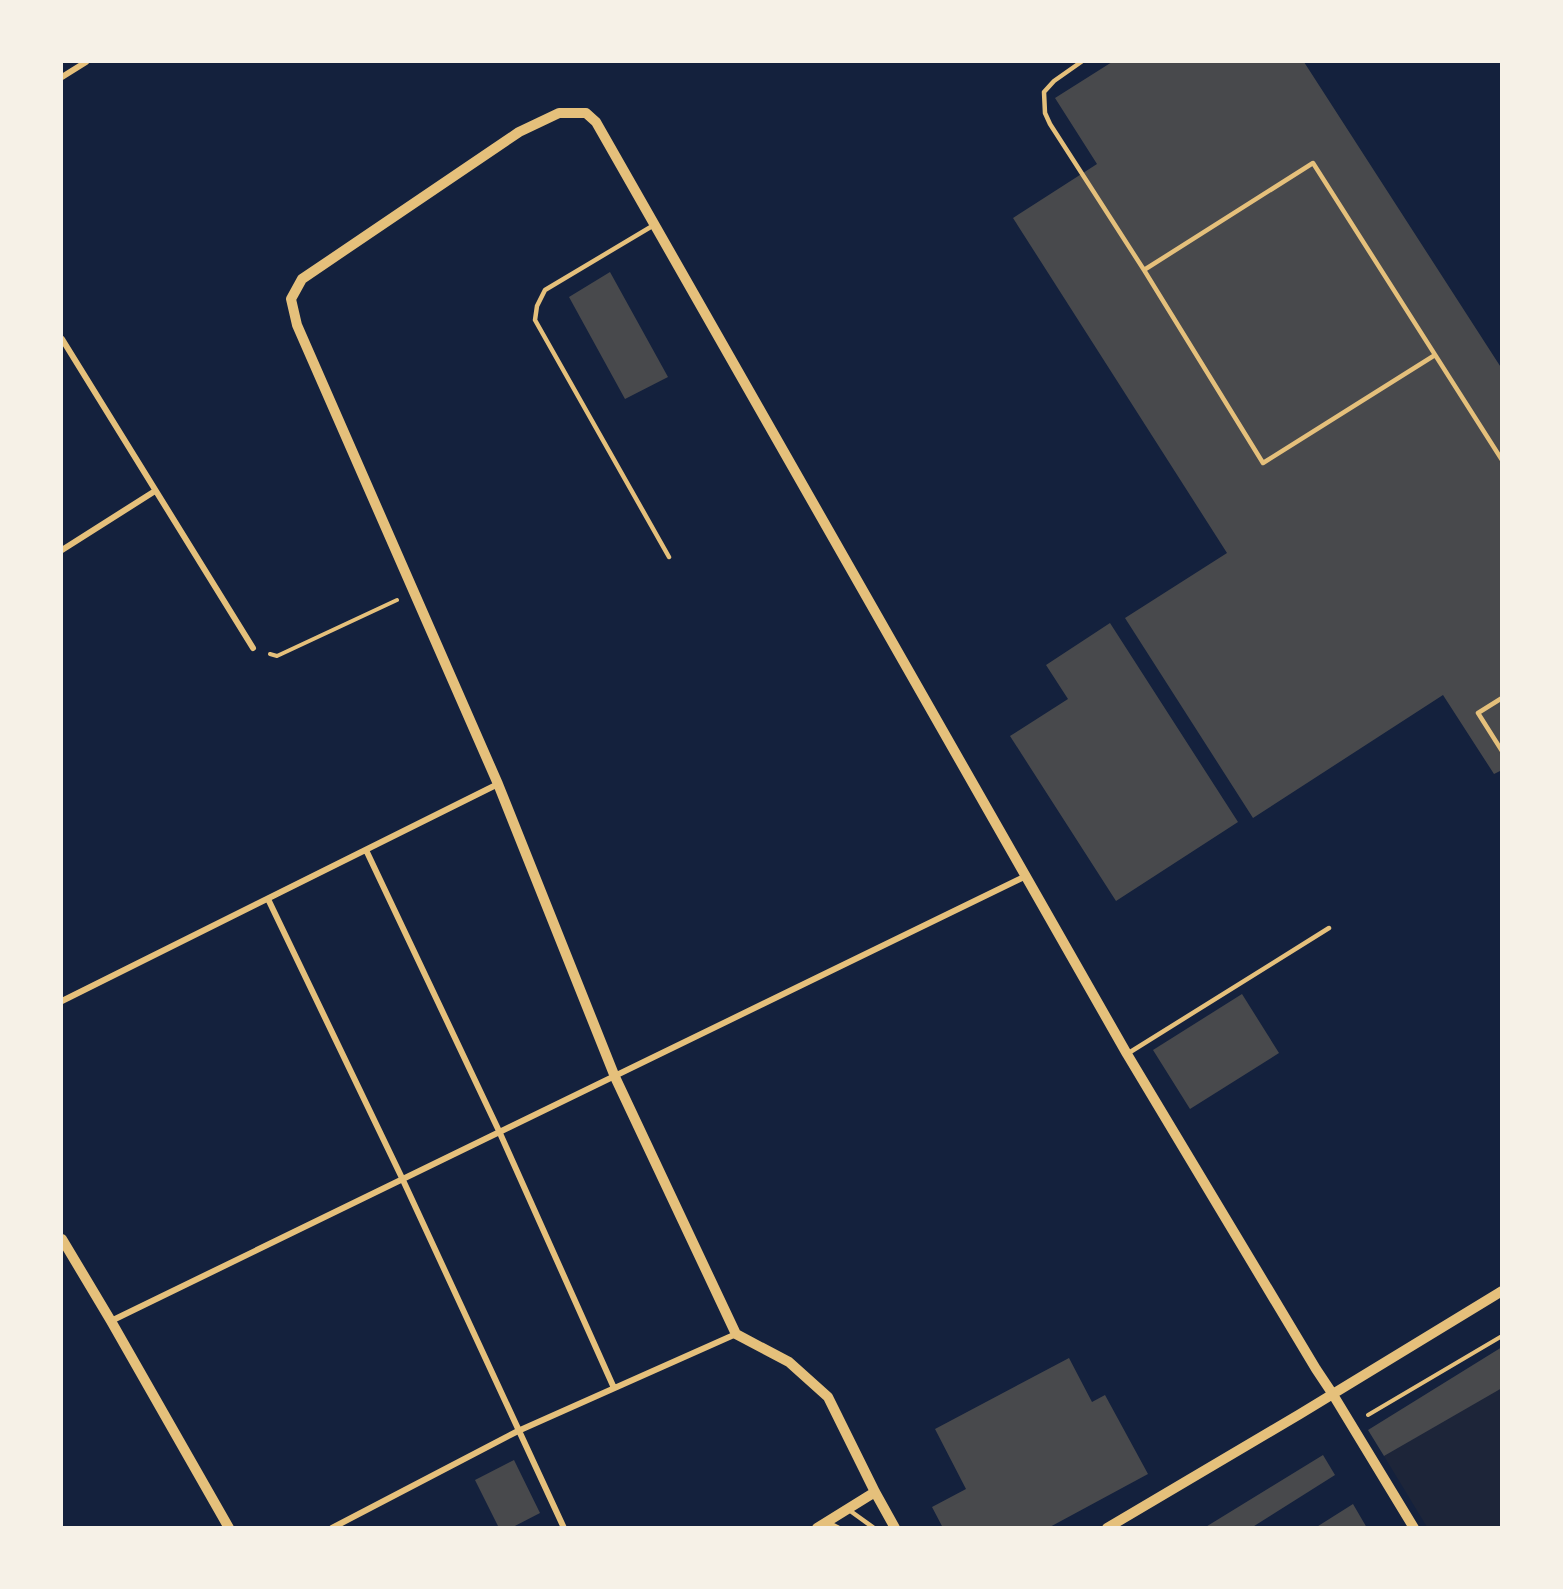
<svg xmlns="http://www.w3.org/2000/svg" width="1563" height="1589" font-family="'Golos Text',sans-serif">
  <rect width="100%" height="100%" fill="#14213d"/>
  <path fill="#1d2539" d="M1501,1386v141h-74l-43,-71z"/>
  <path fill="#48494c" d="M1112,62h192l198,307v401l-8,4 -51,-79 -190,123 -128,-200 102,-65 -214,-335 84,-54 -42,-66z
    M610,272l58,105 -43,22 -56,-102z
    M1110,623l128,199 -122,79 -106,-165 58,-37 -22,-34z
    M1242,994l37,59 -89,56 -37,-59z
    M1502,1347v41l-118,68 -16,-26z
    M1069,1358l23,44 13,-7 43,79 -100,54h-105l-11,-21 34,-18 -31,-60z
    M1323,1455l12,20 -84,53h-47z
    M514,1460l26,53 -29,15h-12l-24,-48z
    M1353,1504l14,24h-52z"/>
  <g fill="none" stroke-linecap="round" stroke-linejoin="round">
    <path stroke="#e5c07b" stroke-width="4" d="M270,654l7,2 120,-56
      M1368,1415l134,-79"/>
    <path stroke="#e5c07b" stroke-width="4.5" d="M1081,62l-27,19 -10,11 1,21 5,11 94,146 119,193 172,-108
      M654,225l-109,65 -8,16 -2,14 134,237
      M1144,270l169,-107 189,297
      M1502,698l-24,15 24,38
      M1127,1054l202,-126
      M849,1510l25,18
      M827,1522l12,6"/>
    <path stroke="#e5c07b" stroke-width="6" d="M62,77l24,-15
      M62,339l191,309
      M62,550l93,-59
      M366,850l133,281 115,257
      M268,899l134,279 162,350
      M62,1001l436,-217
      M111,1321l915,-445
      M332,1528l186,-97 218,-97"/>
    <path stroke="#e5c07b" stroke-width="10" d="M62,1239l49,82 118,207
      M817,1528l58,-36
      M895,1528l-20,-36 -47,-95 -39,-35 -53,-28 -121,-257 -117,-293 -201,-459 -6,-26 11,-20 217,-147 40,-19h27l10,9 531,932 189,315 16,24 82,135
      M1107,1528l193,-114 202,-123"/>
  </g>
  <rect width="1563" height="1589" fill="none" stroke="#f6f1e7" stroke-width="126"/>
</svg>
